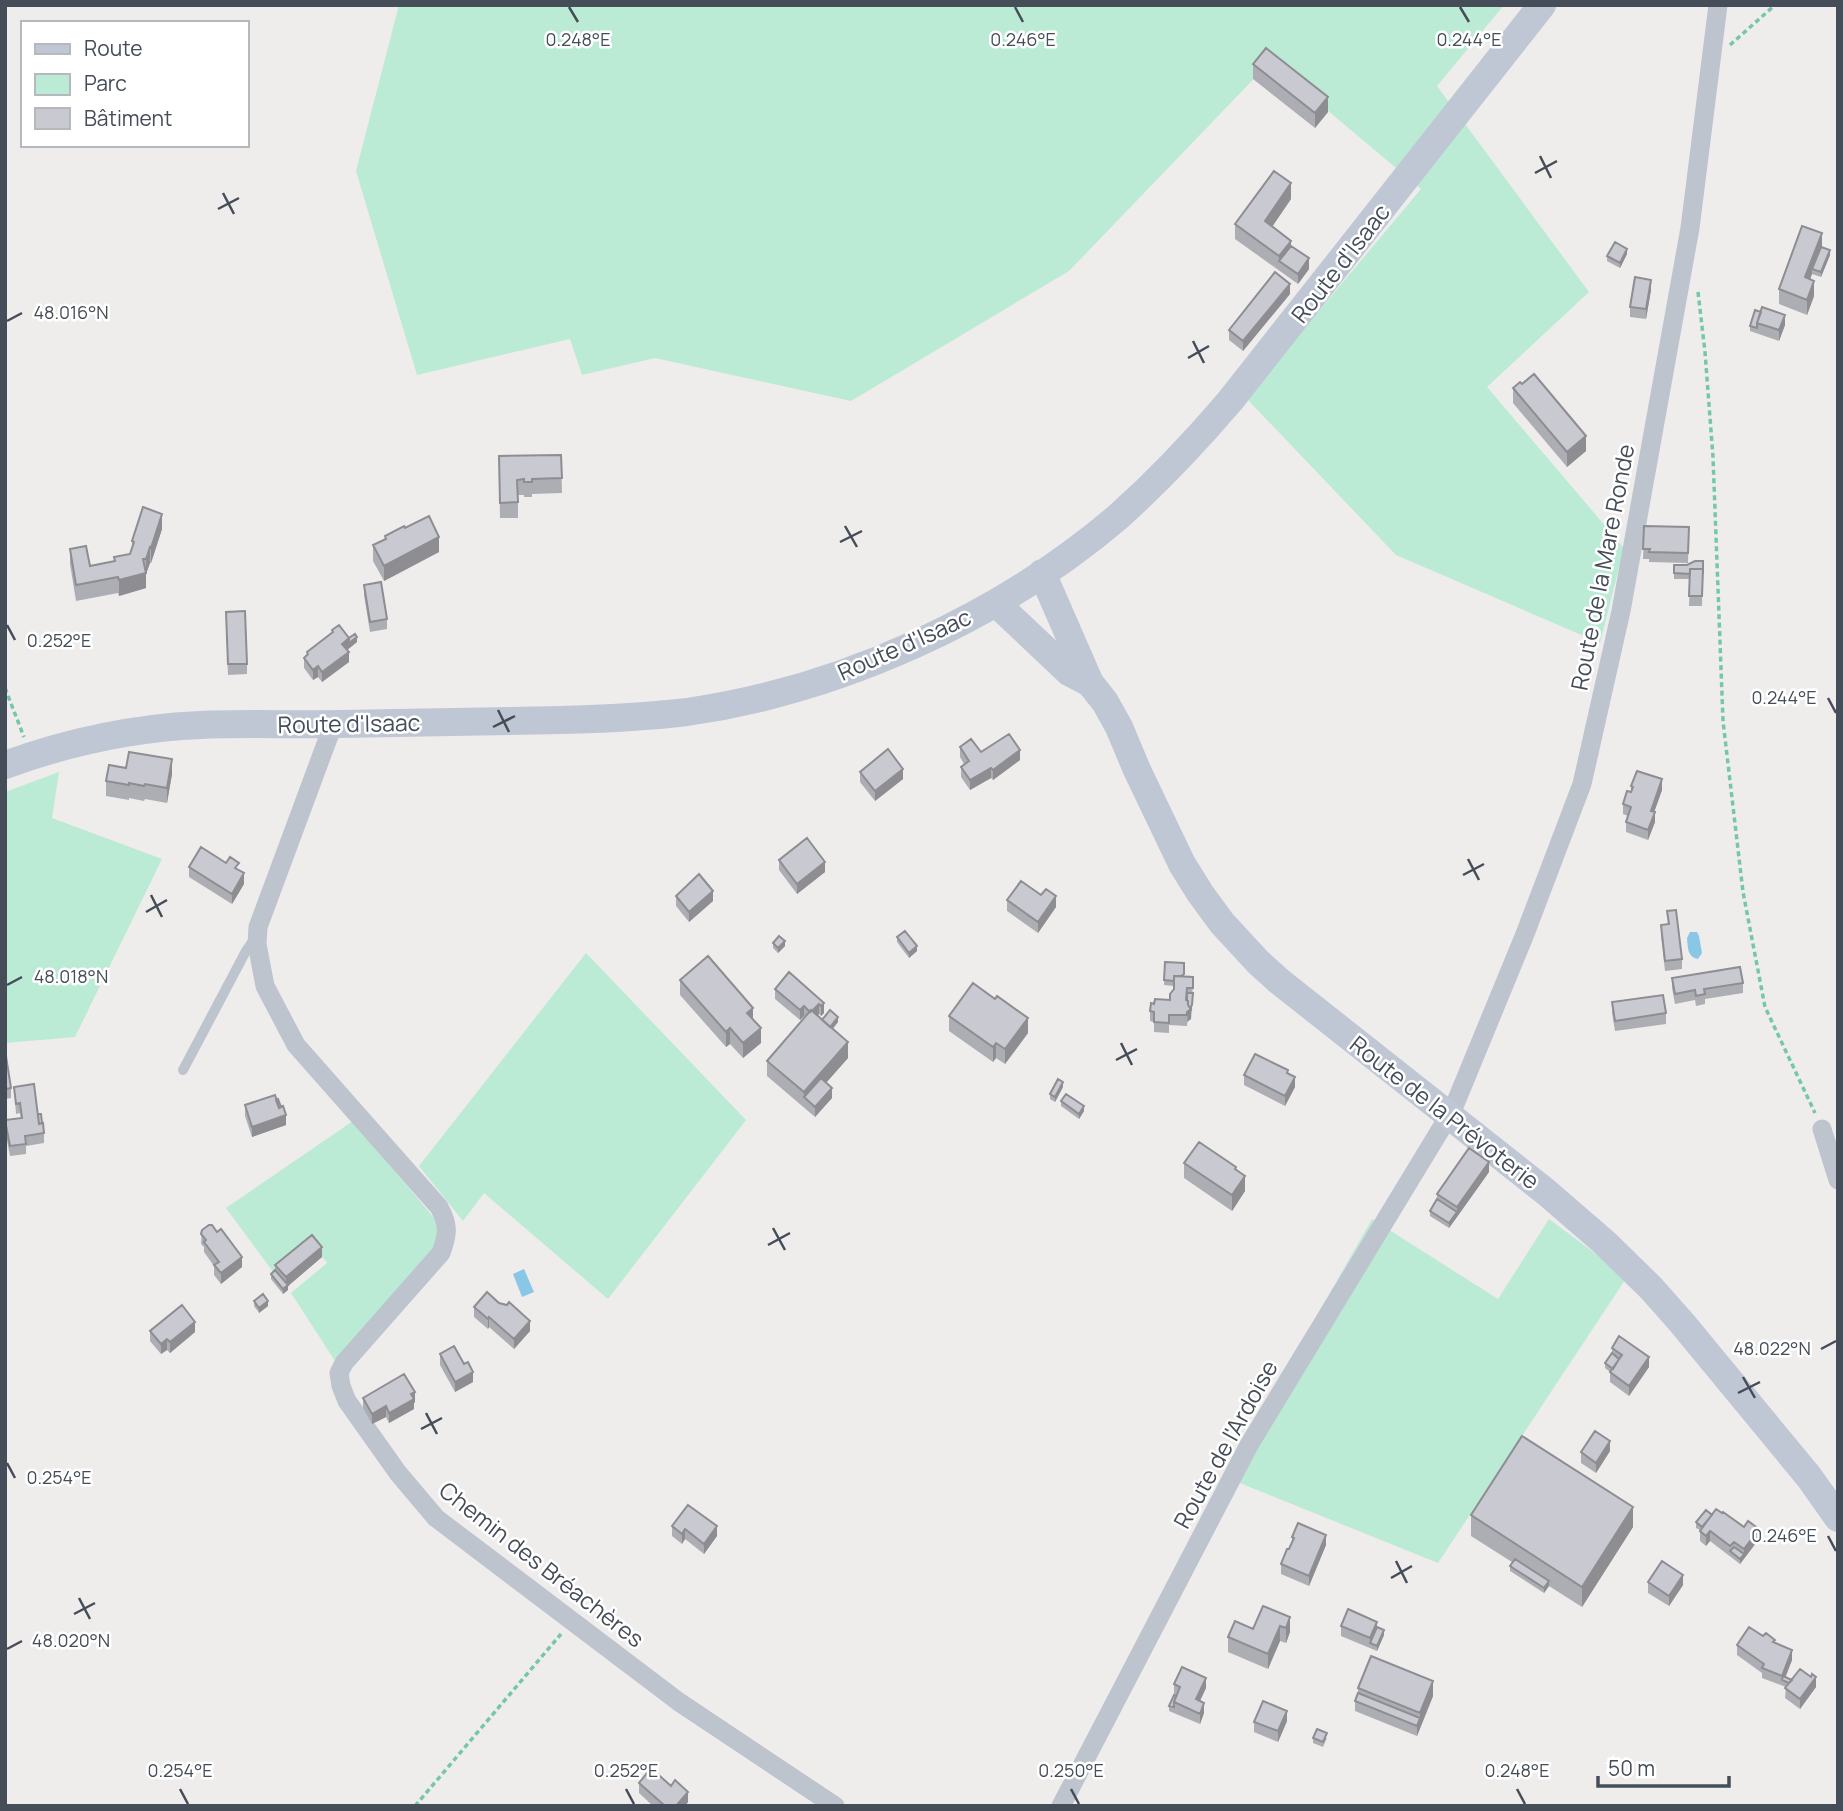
<svg xmlns="http://www.w3.org/2000/svg" width="1843" height="1811" font-family="Manrope,sans-serif">
  <rect width="100%" height="100%" fill="#efecec"/>
  <path fill="#bbebd4" d="M399,5h1105l-67,81 152,206 -102,95 137,161 -24,95 -204,-88 -150,-157 175,-209 -151,-127 -201,209 -218,130 -196,-43 -73,17 -12,-36 -153,36 -61,-204z
    M59,772l-7,46 110,41 -87,178 -70,6v-251z
    M586,953l160,167 -138,179 -124,-106 -21,28 -44,-55z
    M353,1121l86,103 -1,20 -101,120 -46,-71 36,-30 -15,-20 -38,30 -48,-65z
    M1372,1219l126,80 51,-80 78,58 -189,286 -213,-86z"/>
  <path fill="#8ac7e6" d="M1690,932h7l2,4 3,17 -4,6c-11,-2 -10,-12 -11,-21z
    M524,1269l10,23 -12,5 -9,-23z"/>
  <g fill="none" stroke-linecap="round" stroke-linejoin="round">
    <path stroke="#75c7aa" stroke-width="3.5" stroke-dasharray="5 3.5" stroke-linecap="butt" d="M1730,45l45,-40
      M1698,292l7,60 8,105 10,264 20,171 22,115 50,106
      M5,688l19,49
      M415,1806l146,-172"/>
    <path stroke="#bdc4ce" stroke-width="10" d="M183,1070l63,-119 9,-13"/>
    <path stroke="#bdc4ce" stroke-width="19" d="M332,724l-2,9 -72,194 -1,17 8,42 31,59 143,162c10,18 9,27 2,46l-97,110 -5,10 2,13 6,15 51,72 38,45 243,184 156,104
      M1822,1129l16,51
      M1061,1806l188,-361 204,-336 72,-175 57,-150 39,-173 69,-383 28,-223"/>
    <path stroke="#bfc7d4" stroke-width="28" d="M1042,573l48,110 15,19 14,25 18,43 45,94 18,29 22,30 36,39 21,19 267,211 59,51 46,45 31,35 127,154 29,41
      M996,603l73,69 21,11
      M5,765c63,-23 128,-37 195,-40 47,-2 94,0 140,-1 74,-2 147,-2 220,-4 43,-1 85,-3 127,-8 154,-22 314,-95 432,-196 40,-36 76,-74 111,-115l312,-396"/>
  </g>
  <path fill="#adaeb4" d="M1253,64l75,48 -13,16 -62,-49z
    M1291,199l-19,28 19,19 18,23 -11,15 -63,-45v-15z
    M1822,247l8,8 -9,22 -9,-3 -2,5 4,17 -7,19 -28,-11v-15z
    M1627,254l-7,14 -13,-7v-5z
    M1651,290l-5,29 -16,-2v-10z
    M1290,294l-47,57 -14,-11v-10z
    M1755,310l30,15 -6,16 -29,-10v-5z
    M1513,388l73,63 -19,16 -54,-64z
    M561,455l1,38 -30,1v3h-8v-2h-6v23h-18l-1,-62z
    M1644,526l45,1 -1,36 -39,-1v-3h-6z
    M405,528l34,24 -55,29 -11,-20v-16l12,-6v-3z
    M162,529l-11,34h-1l-4,11v14l-27,8 -1,-3 -42,8 -6,-37v-15l20,17 24,-5v-4l16,-3 2,-7v-6z
    M1703,561l-1,45h-13l1,-27h-16v-14h13z
    M364,585l23,34v10l-17,3 -6,-37z
    M226,622l21,42v10l-19,1z
    M332,630l25,12 -10,8 2,12 -27,20 -4,-5 -5,3 -9,-12v-10l3,-3v-3l25,-19z
    M960,747l21,5 39,8 -27,20 -2,-2 -21,12 -9,-13v-10l3,-3 -4,-7z
    M860,772l43,7 -28,22 -15,-19z
    M172,774l-5,29 -22,-4 -1,2 -15,-3v2l-23,-4v-15z
    M1631,786l31,4 -8,22 1,10 -7,18 -22,-8v-10l2,-6 -5,-2v-10l8,-12z
    M779,860l46,12 -28,22 -18,-24z
    M226,863l13,7 5,14 -12,20 -43,-27v-10z
    M1041,895l15,12 -18,26 -31,-22v-11z
    M676,896l37,5 -24,21 -13,-16z
    M1667,911l15,48v10l-17,2 -4,-36v-10l7,-1z
    M897,937l20,14 -8,7 -12,-16z
    M773,943l12,3 -7,7 -5,-5z
    M1165,962l19,1v13l9,1 -1,33 -1,2v7l-4,3v4l-18,-1v8l-15,-1v-10l-4,-1v-10l4,-7 16,-4 4,-10v-4l-10,-1z
    M1672,978l71,5v10l-38,6v5l-9,2 -1,-6 -20,4 -3,-16z
    M680,980l73,39 8,24 -18,15 -13,-14 -4,3 -46,-52z
    M775,989l49,14v10l-3,3 -2,-2 -2,2 5,4 16,2 -5,7 15,29 -22,25 6,15 -17,19 -48,-41v-15l38,-44 -1,-1 -4,4 -25,-21z
    M1612,1002l54,11v11l-51,7 -3,-18z
    M949,1016l79,17 -23,31 -9,-6 -3,4 -44,-31z
    M5,1050l6,38v10l-6,1z
    M1288,1073l7,14 -10,19 -41,-21v-10z
    M14,1087l24,27 6,19v10l-18,3v8l-16,2 -5,-26v-10l16,-2 -1,-5 -4,1z
    M1063,1087l-8,15 -5,-3v-5z
    M1061,1101l23,10 -5,8 -18,-13z
    M245,1105l41,20 -34,12 -7,-21z
    M1184,1163l52,7 9,21 -13,20 -48,-33z
    M1489,1172l-40,56 -19,-12v-5l7,-12v-5z
    M202,1230l40,37 -21,17 -7,-9v-9l-10,-14v-5l-3,-3z
    M322,1257l-34,29v4l-5,4 -12,-15v-5l4,-4v-5z
    M254,1301l14,5 -9,7 -5,-7z
    M474,1307l56,24 -16,18 -25,-22 -1,2 -14,-12z
    M150,1331l45,1 -25,21 -3,-3 -6,4 -11,-13z
    M1612,1348l37,19 -20,29 -19,-14v-10l-5,-4v-5l7,-10z
    M440,1354l21,4 12,24 -18,10 -15,-27z
    M363,1398l52,4 -1,1v6l-25,14 -3,-6 -14,7 -9,-16z
    M1610,1451l-14,22 -15,-10v-11z
    M1471,1515l162,12 -51,80 -33,-21 -5,7 -34,-22v-5l2,-4 -41,-26z
    M1712,1515l47,24 -19,25 -30,-23 -4,5 -6,-5v-11l-4,-2v-6z
    M672,1526l45,10 -13,18 -19,-15 -3,5 -10,-8z
    M1292,1537l34,8 -17,41 -28,-12v-10l11,-21z
    M1648,1582l35,3 -14,21 -21,-13z
    M1263,1606l27,26 -4,11 -6,-2 -12,28 -40,-17v-15l25,-8z
    M1341,1626l36,1 7,8 -7,16 -36,-15z
    M1763,1636l12,7 17,17 -7,17 31,10 -16,22 -15,-11 1,-11 -24,-9v-5l-25,-18v-10z
    M1174,1684l32,4 -6,13 4,12 -4,11 -31,-13v-5l8,-10 -3,-2z
    M1358,1688l75,8 -16,40 -62,-25v-10l3,-8z
    M1287,1721l-9,21 -24,-10v-10z
    M1313,1738h14l-4,9 -10,-4z
    M639,1783l49,19 -3,4h-32l-14,-13z"/>
  <path fill="#8d8d92" d="M1328,97v15l-13,16v-15z
    M1291,183v16l-26,38v-16z
    M1822,233v15l-10,21v5l-7,19v-16z
    M1291,241v15l-12,5v-5z
    M1627,249v5l-7,14v-5z
    M1830,250v5l-9,22v-5z
    M1309,258v11l-11,15v-10z
    M1651,280v10l-5,29v-10z
    M1814,281v15l-7,19v-15z
    M1290,284v10l-47,57v-10z
    M1785,315v10l-6,16v-11z
    M1586,436v15l-19,16v-15z
    M162,514v15l-11,34v-15z
    M439,537v15l-55,29v-15z
    M150,547v16l-4,11v14l-27,8v-16l27,-7v-14z
    M357,637v5l-15,12v-10l7,-6z
    M349,652v10l-27,20v-10z
    M318,666v11l-5,3v-10z
    M1020,750v10l-27,20v-10z
    M172,759v15l-5,29v-15z
    M991,768v10l-21,12v-10z
    M903,769v10l-28,22v-10z
    M1662,779v11l-11,31v-10z
    M1655,812v10l-7,18v-10z
    M825,862v10l-28,22v-10z
    M244,873v11l-12,20v-10z
    M713,891v10l-24,21v-10z
    M1056,896v11l-18,26v-11z
    M785,941v5l-7,7v-5z
    M917,946v5l-8,7v-5z
    M824,1003v10l-3,3v-10z
    M819,1004v10l-8,9v-10z
    M1192,1005l-1,14 -4,3v4l1,-16z
    M804,1006v10l-4,4v-10z
    M753,1008v15l-6,-10z
    M838,1017v5l-10,12v-5z
    M1028,1018v15l-23,31v-15z
    M730,1028v16l-4,3v-15z
    M761,1028v15l-18,15v-15z
    M848,1042v16l-39,44 -5,-5v-5z
    M996,1043v15l-3,4v-15z
    M1295,1077v10l-10,19v-10z
    M1063,1082v5l-8,15v-5z
    M832,1088v10l-17,19v-10z
    M1084,1106v5l-5,8v-5z
    M286,1115v10l-34,12v-10z
    M1489,1162v10l-32,45v-10z
    M1245,1176v15l-13,20v-16z
    M1457,1212v5l-8,11v-5z
    M322,1247v10l-34,29v4l-5,4v-5l3,-2v-10z
    M242,1257v10l-21,17v-11z
    M268,1301v5l-9,7v-5z
    M489,1317v10l-1,2v-10z
    M530,1321v10l-16,18v-10z
    M195,1322v10l-25,21v-11z
    M167,1339v11l-6,4v-10z
    M1649,1357v10l-20,29v-10z
    M473,1372v10l-18,10v-10z
    M415,1392v10l-1,1v6l-25,14v-10l22,-19z
    M386,1406v11l-14,7v-10z
    M1610,1441v10l-14,22v-10z
    M1633,1507v20l-51,80v-20z
    M717,1526v10l-13,18v-10z
    M685,1529v10l-3,5v-10z
    M1759,1529v10l-19,25v-5l4,-5v-5z
    M1710,1531v10l-4,5v-10z
    M1326,1535v10l-17,41v-10z
    M1683,1575v10l-14,21v-10z
    M1549,1581v5l-5,7v-5z
    M1290,1617v15l-4,11v-15z
    M1377,1622v10l-7,11v5v-10z
    M1280,1626v15l-12,28v-15z
    M1384,1630v5l-7,16v-5z
    M1792,1650v10l-8,21 -2,-1v6v-10z
    M1816,1677v10l-16,22v-10z
    M1206,1678v10l-10,21v-10z
    M1433,1681v15l-16,40v-10l3,-8v-5z
    M1204,1703v10l-4,11v-10z
    M1287,1711v10l-9,21v-11z
    M688,1792v10l-3,4h-9z"/>
  <path fill="#c9cad1" stroke="#8d8d92" stroke-width="2" d="M1266,48l62,49 -13,16 -62,-49z
    M1274,171l17,12 -26,38 26,20 -12,15 -44,-32z
    M1802,226l20,7 -17,44 9,4 -7,19 -28,-11z
    M1615,242l12,7 -7,14 -13,-7z
    M1291,246l18,12 -11,16 -19,-13z
    M1821,247l9,3 -9,22 -9,-3z
    M1275,272l15,12 -47,57 -14,-11z
    M1635,277l16,3 -5,29 -16,-2z
    M1762,307l23,8 -6,15 -22,-7z
    M1755,310l6,2 -4,11v5l-7,-2z
    M1534,374l52,62 -19,16 -54,-64 7,-6 2,2z
    M561,455l1,23 -30,1v3h-8v-3l-7,1 1,22 -18,1 -1,-47z
    M143,507l19,7 -11,34 -1,-1 -4,12h-3l3,14 -27,7 -1,-3 -42,8 -6,-36 16,-3 4,20 25,-5 -1,-4 16,-3 4,-12 -2,-1z
    M429,516l10,21 -55,29 -11,-21 13,-6 -1,-3 19,-10 1,2z
    M1644,526l45,1 -1,26 -39,-1 1,-3h-7z
    M1695,561h8v13v-5h-13v5l-16,-1v-8h13z
    M1690,569h13l-1,27h-13z
    M381,582l6,37 -17,3 -6,-37z
    M245,611l2,53h-19l-2,-52z
    M339,625l10,13 -7,6 7,8 -27,20 -4,-6 -5,4 -9,-12 4,-4 -1,-2 26,-20 -1,-2z
    M355,634l2,3 -8,6v-5z
    M1009,734l11,16 -27,20 -2,-2 -21,12 -9,-13 8,-6 -9,-14 11,-8 10,13z
    M888,749l15,20 -28,22 -15,-19z
    M129,752l43,7 -5,29 -22,-4 -1,2 -15,-3v2l-23,-4 3,-16 17,3z
    M1637,771l25,8 -11,32 4,1 -7,18 -22,-8 5,-15 -8,-3 4,-13 4,1 2,-5 -2,-1z
    M807,838l18,24 -28,22 -18,-24z
    M201,847l25,16 4,-6 9,6 -4,5 9,5 -12,21 -43,-27z
    M699,874l14,17 -24,21 -13,-16z
    M1021,881l20,14 5,-6 10,7 -18,26 -31,-22z
    M1676,910l6,49 -17,2 -4,-36 8,-1 -2,-13z
    M905,931l12,15 -8,7 -12,-16z
    M779,936l6,5 -7,7 -5,-5z
    M708,956l45,52 -6,5 14,15 -18,15 -13,-15 -4,4 -46,-52z
    M1165,962l19,1v11l-3,2h-7v5l-10,-1z
    M1740,967l3,16 -39,6 1,5 -9,2 -1,-6 -20,4 -3,-16z
    M789,972l35,31 -3,3 -2,-2 -7,7 -1,-1 -1,2 -6,-6 -4,4 -25,-21z
    M1174,976l19,1v11h-6l-1,12 2,1v4l3,4 -4,3v3h-18v8l-15,-1v-10l-4,-1 1,-8 3,1 1,-5 15,1v-6l4,-5z
    M973,983l22,16 2,-3 31,22 -23,31 -9,-6 -3,4 -44,-31z
    M1187,993h6l-1,12 -2,3 -2,-3v-4l-1,-1z
    M1663,995l3,18 -51,8 -3,-19z
    M811,1010l37,32 -44,50 -37,-31z
    M830,1010l8,7 -8,10 -8,-7z
    M5,1050l6,38 -6,1z
    M1255,1054l33,16 -1,3 8,4 -10,19 -41,-21z
    M821,1078l11,10 -17,19 -11,-10z
    M1058,1079l5,3 -8,15 -5,-3z
    M34,1084l5,40 4,-1 1,10 -19,3 1,8 -16,2 -5,-26 17,-2 -2,-15 -4,1 -2,-17z
    M1066,1094l18,12 -5,8 -18,-13z
    M275,1095l4,13 4,-2 3,9 -34,12 -7,-22z
    M278,1099l3,8 -2,1 -3,-8z
    M38,1114h3l1,9 -3,1z
    M1199,1142l37,25 -1,2 10,7 -13,19 -48,-32z
    M1469,1148l20,14 -32,45 -20,-13z
    M1437,1199l20,13 -8,11 -19,-12z
    M209,1225h3l5,7 4,-3 21,28 -21,16 -7,-8 5,-3 -15,-20 2,-2 -5,-6 1,-4z
    M312,1235l10,12 -36,30 -11,-12z
    M275,1270l13,15 -5,4 -12,-15z
    M487,1292l12,11 8,2 2,-3 21,19 -16,18 -25,-22 -1,2 -14,-12z
    M263,1294l5,7 -9,7 -5,-7z
    M182,1305l13,17 -25,20 -3,-3 -6,5 -11,-13z
    M1619,1336l30,21 -20,29 -19,-14 12,-17 -10,-7z
    M454,1346l10,18 4,-2 5,10 -18,10 -15,-28z
    M1612,1353l7,6 -6,10 -8,-6z
    M404,1374l11,18 -4,2 3,5 -25,14 -3,-7 -14,8 -9,-16z
    M1595,1431l15,10 -14,22 -15,-11z
    M1522,1436l111,71 -51,80 -111,-72z
    M688,1505l29,21 -13,18 -19,-15 -3,5 -10,-8z
    M1716,1509l6,4 1,-1 21,15 4,-6 11,8 -15,20 -10,-7 -4,4 -20,-15 -4,5 -6,-5z
    M1706,1510l6,5 -10,12 -6,-5z
    M1298,1523l28,12 -17,41 -28,-12 6,-15h2l5,-11 -2,-1z
    M1734,1547l10,7 -4,5 -10,-8z
    M1515,1559l34,22 -5,7 -34,-22z
    M1662,1561l21,14 -14,21 -21,-14z
    M1263,1606l27,11 -4,11 -6,-2 -12,28 -40,-17 7,-16 18,8z
    M1348,1609l29,13 -7,16 -29,-12z
    M1377,1627l7,3 -7,16 -7,-3z
    M1749,1627l14,9 3,-3 9,7 -2,2 19,8 -10,26 -20,-8 2,-4 -27,-19z
    M1371,1656l62,25 -13,32 -62,-25z
    M1182,1667l24,11 -10,21 8,4 -4,11 -26,-12 6,-15 -6,-3z
    M1800,1669l11,8 1,-3 4,3 -16,22 -15,-11z
    M1783,1676l9,4 -3,3 -7,-3z
    M1358,1693l62,25 -3,8 -62,-25z
    M1174,1695l2,1 -2,6v5l-5,-1z
    M1263,1701l24,10 -9,20 -24,-9z
    M1317,1729l10,4 -4,9 -10,-4z
    M651,1768l20,18 4,-6 13,12 -12,14h-11l-26,-23z"/>
  <path fill="none" stroke="#454d58" stroke-width="2.5" d="M569,7l9,15M1015,7l8,15M1460,7l9,15M1540,156l11,22M1535,173l22,-12M223,193l11,21M218,209l21,-11M7,321l15,-8M1193,341l11,22M1188,358l21,-12M845,526l12,21M840,542l22,-11M7,625l8,15M1828,698l8,15M498,710l11,22M493,727l22,-11M1468,859l11,21M1463,875l21,-11M151,895l11,22M146,912l21,-12M7,985l15,-8M1121,1043l11,22M1116,1060l21,-11M773,1228l12,22M768,1245l22,-12M1821,1349l15,-8M1743,1377l12,21M1738,1393l22,-11M426,1413l11,21M421,1429l21,-11M7,1463l8,15M1828,1536l8,15M1396,1561l11,22M1391,1578l21,-12M79,1598l11,21M74,1614l21,-11M7,1649l15,-8M180,1789l8,15M626,1789l8,15M1071,1789l8,15M1517,1789l8,15"/>
  <g text-anchor="middle" dominant-baseline="central" stroke-width="5" stroke-linejoin="round" paint-order="stroke">
    <g font-size="23" fill="#454d58" stroke="#fff">
      <text transform="translate(1340 263) rotate(-52)">Route d'Isaac</text>
      <text transform="translate(1602 567) rotate(-79)">Route de la Mare Ronde</text>
      <text transform="translate(904 644) rotate(-24)">Route d'Isaac</text>
      <text transform="translate(349 723) rotate(-1)">Route d'Isaac</text>
      <text transform="translate(1445 1112) rotate(38)">Route de la Prévoterie</text>
      <text transform="translate(1225 1444) rotate(-61)">Route de l'Ardoise</text>
      <text transform="translate(542 1564) rotate(38)">Chemin des Bréachères</text>
    </g>
  </g>
  <g font-size="18" text-anchor="middle" fill="#454d58" stroke="#fff" stroke-width="5" stroke-linejoin="round" paint-order="stroke">
    <text x="578" y="46">0.248°E</text>
    <text x="1023" y="46">0.246°E</text>
    <text x="1469" y="46">0.244°E</text>
    <text x="71" y="319">48.016°N</text>
    <text x="59" y="647">0.252°E</text>
    <text x="1784" y="704">0.244°E</text>
    <text x="71" y="983">48.018°N</text>
    <text x="1772" y="1355">48.022°N</text>
    <text x="59" y="1484">0.254°E</text>
    <text x="1784" y="1542">0.246°E</text>
    <text x="71" y="1647">48.020°N</text>
    <text x="180" y="1777">0.254°E</text>
    <text x="626" y="1777">0.252°E</text>
    <text x="1071" y="1777">0.250°E</text>
    <text x="1517" y="1777">0.248°E</text>
  </g>
  <rect width="1843" height="1811" fill="none" stroke="#454d58" stroke-width="14"/>
  <rect x="21" y="21" width="228" height="126" fill="#ffffff" stroke="#b5b8bc" stroke-width="2"/>
  <rect x="35" y="44" width="35" height="10" fill="#bfc7d4" stroke="#b5b8bc" stroke-width="2"/>
  <text x="84" y="56" font-size="21" fill="#454d58">Route</text>
  <rect x="35" y="74" width="35" height="21" fill="#bbebd4" stroke="#b5b8bc" stroke-width="2"/>
  <text x="84" y="91" font-size="21" fill="#454d58">Parc</text>
  <rect x="35" y="108" width="35" height="21" fill="#c9cad1" stroke="#b5b8bc" stroke-width="2"/>
  <text x="84" y="126" font-size="21" fill="#454d58">Bâtiment</text>
  <path d="M1598 1776v10h131v-10" fill="none" stroke="#454d58" stroke-width="3.5"/>
  <text x="1608" y="1776" font-size="21" fill="#454d58" stroke="#ffffff" stroke-width="5" paint-order="stroke">50 m</text>
</svg>
